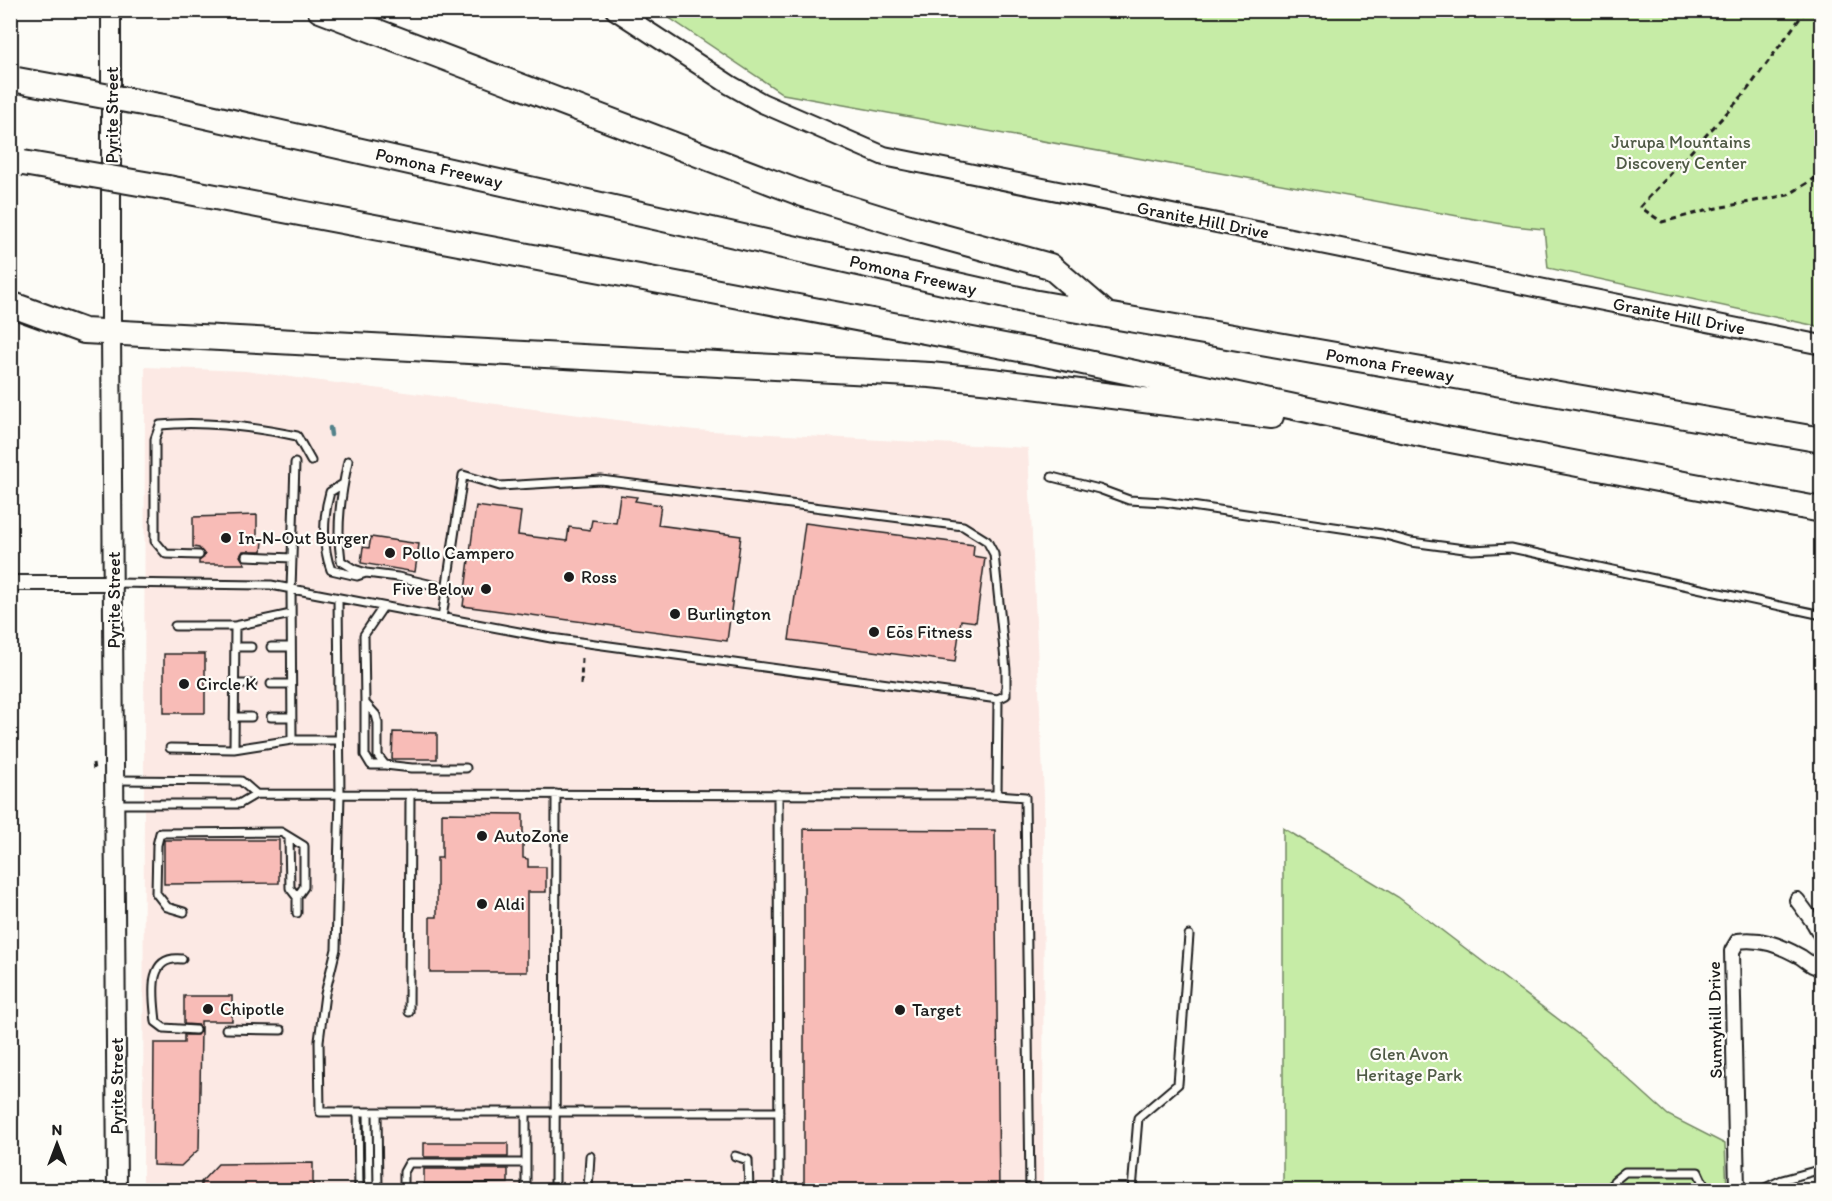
<svg xmlns="http://www.w3.org/2000/svg" width="1832" height="1201" font-family="Itim,sans-serif">
  <rect width="100%" height="100%" fill="#fdfcf7"/>
  <filter id="ink" filterUnits="userSpaceOnUse"><feTurbulence type="fractalNoise" baseFrequency=".0167" numOctaves="2"/><feDisplacementMap in="SourceGraphic" scale="12" xChannelSelector="R" yChannelSelector="G"/><feConvolveMatrix kernelMatrix="1 2 1 2 8 2 1 2 1" color-interpolation-filters="sRGB"/></filter>
  <g filter="url(#ink)">
    <path fill="#fce9e4" d="M145,367l100,4 449,59 334,18 16,349 -1,393h-900z"/>
    <path fill="#c6eca6" stroke="#718461" stroke-width="1.5" d="M659,11h1162v316l-273,-59 -4,-39 -31,-3 -730,-132z
      M1283,828l115,69 185,141 85,77 57,29 2,46h-444z"/>
    <g fill="none" stroke-linecap="round" stroke-linejoin="round">
      <path stroke="#53828a" stroke-width="4.5" d="M330,428l1,7"/>
    </g>
    <path fill="#f8bcb7" stroke="#1c1c1c" stroke-width="1.5" d="M620,495l17,2 -2,4 26,4 -3,20 83,11 -14,105 -264,-35 13,-100 45,6 -3,23 49,6 2,-14 21,3 2,-10 24,3z
      M257,515v21l6,5 -1,10h-19l-3,5 5,8h-46v-3l4,-3 2,-3 -6,-7 -6,-1v-30z
      M805,523l169,22 -1,11 12,2 -9,64 -15,-2 -6,42 -166,-22z
      M371,537l48,7 -4,28 -54,-9 2,-16 6,1z
      M164,654h41v59h-41z
      M393,732l44,1v26h-45z
      M442,813l81,1v44l5,1v8h18v25h-19v80h-97v-55h7v-59h5z
      M804,829l191,1 4,361 -195,-1z
      M164,840h115v43l-115,1z
      M184,996h48v25h-31v9l-3,-5 -14,-1z
      M201,1030l-2,119 -18,17 -28,-1 1,-122h30v-8h13z
      M424,1143h84v14h-84z
      M313,1163v28h-112v-9l17,-18z
      M424,1169h84v14l-84,1z"/>
    <g fill="none" stroke-linecap="round" stroke-linejoin="round">
      <defs>
        <path id="lane" d="M348,461c-7,34 -12,65 -7,100l13,8 12,4
          M1052,477l47,12 30,11 35,2 218,32 29,8 61,8 39,-2 311,67
          M343,484l-13,8c-7,24 -8,55 1,78l26,6 9,-3 32,4 48,11
          M199,555l-33,-1 -11,-13v-102l5,-14c45,-5 93,2 137,11l14,25
          M246,556l46,2
          M114,583l157,2 280,53 447,61 8,-4v-25l-12,-116 -7,-13 -24,-15 -362,-46 -101,6 -37,-11 -21,143
          M338,598l2,196 -4,155 -11,45 -6,47 1,71h459
          M383,607l-19,28 1,68 11,12 2,8v33l7,9 27,3h54
          M175,626h60l56,-12
          M235,647h16
          M271,647h20
          M235,684h17
          M271,684h20
          M365,703v52l6,10h14
          M235,717h16
          M271,717h20
          M292,740l-1,-151 4,-126
          M170,748l64,1 58,-9h47
          M234,749l1,-123
          M116,780l125,1 15,13
          M778,794l1,396
          M997,795l28,2 5,393
          M116,804h123l17,-10 741,1 1,-96
          M289,837l1,51 7,9v16
          M184,912l-17,-5 -11,-14 1,-48 3,-12 121,-1 23,14v41l-7,10
          M182,959c-37,-4 -28,39 -26,63l8,6 31,2
          M409,1012l1,-218
          M226,1029l55,1
          M358,1112l1,78
          M368,1112l1,78
          M377,1112l1,78
          M526,1113v77
          M735,1156l13,4 1,30
          M404,1190v-18l5,-9h117
          M555,1190l1,-396
          M588,1190l2,-34
          M1132,1190l6,-72 40,-34 11,-149
          M1614,1190v-9l11,-9h73l5,11v7
          M1761,1190l21,-10 40,-11"/>
        <path id="street" d="M10,583h104
          M1797,900l17,23 8,14
          M1737,1190l-5,-239 6,-10c23,-3 42,4 63,16 7,5 12,10 21,11"/>
        <path id="secondary" d="M111,10v322l6,858
          M615,10l115,75 32,18 122,53 938,189"/>
        <path id="highway" d="M320,10l483,184 119,37 128,35 57,49
          M170,108l862,194 790,138
          M168,188l868,164 404,86 382,72
          M10,304l74,27 846,44 62,6 279,35"/>
      </defs>
      <use href="#lane" stroke="#1c1c1c" stroke-width="11"/>
      <use href="#street" stroke="#1c1c1c" stroke-width="18"/>
      <use href="#secondary" stroke="#1c1c1c" stroke-width="22"/>
      <use href="#highway" stroke="#1c1c1c" stroke-width="28"/>
      <path stroke="#1c1c1c" stroke-width="3" stroke-dasharray="6 4.5" stroke-linecap="butt" d="M1806,10l-61,83 -105,114 22,15 55,-14 71,-13 34,-21
        M581,685l1,-28
        M93,763l1,7"/>
      <use href="#lane" stroke="#fdfcf7" stroke-width="7"/>
      <use href="#street" stroke="#fdfcf7" stroke-width="14"/>
      <use href="#secondary" stroke="#fdfcf7" stroke-width="18"/>
      <use href="#highway" stroke="#fdfcf7" stroke-width="24"/>
      <defs>
        <path id="highway-bridge" d="M17,80l153,28
          M23,163l145,25"/>
      </defs>
      <use href="#highway-bridge" stroke="#1c1c1c" stroke-width="28" stroke-linecap="butt"/>
      <use href="#highway-bridge" stroke="#fdfcf7" stroke-width="24"/>
    </g>
  </g>
  <g fill="#1c1c1c" stroke="#fdfcf7" stroke-width="2">
    <circle cx="226" cy="538" r="6"/>
    <circle cx="390" cy="553" r="6"/>
    <circle cx="569" cy="577" r="6"/>
    <circle cx="486" cy="589" r="6"/>
    <circle cx="675" cy="614" r="6"/>
    <circle cx="874" cy="632" r="6"/>
    <circle cx="184" cy="684" r="6"/>
    <circle cx="482" cy="836" r="6"/>
    <circle cx="482" cy="904" r="6"/>
    <circle cx="208" cy="1009" r="6"/>
    <circle cx="900" cy="1010" r="6"/>
  </g>
  <g text-anchor="middle" dominant-baseline="central" stroke-width="4.5" stroke-linejoin="round" paint-order="stroke">
    <g font-size="18" fill="#1c1c1c" stroke="#fdfcf7">
      <text transform="translate(112 115) rotate(-90)">Pyrite Street</text>
      <text transform="translate(439 168) rotate(13)">Pomona Freeway</text>
      <text transform="translate(1203 220) rotate(11)">Granite Hill Drive</text>
      <text transform="translate(913 275) rotate(13)">Pomona Freeway</text>
      <text transform="translate(1679 316) rotate(11)">Granite Hill Drive</text>
      <text transform="translate(1390 365) rotate(10)">Pomona Freeway</text>
      <text transform="translate(114 600) rotate(-90)">Pyrite Street</text>
      <text transform="translate(1715 1020) rotate(-91)">Sunnyhill Drive</text>
      <text transform="translate(117 1086) rotate(-90)">Pyrite Street</text>
    </g>
    <g font-size="18" fill="#4f5a45" stroke="#fdfcf7">
      <text x="1681" y="142">Jurupa Mountains<tspan x="1681" dy="21">Discovery Center</tspan></text>
      <text x="1409" y="1054">Glen Avon<tspan x="1409" dy="21">Heritage Park</tspan></text>
    </g>
    <g font-size="18" fill="#1c1c1c" stroke="#fdfcf7" text-anchor="start">
      <text x="238" y="538">In-N-Out Burger</text>
      <text x="402" y="553">Pollo Campero</text>
      <text x="581" y="577">Ross</text>
      <text x="474" y="589" text-anchor="end">Five Below</text>
      <text x="687" y="614">Burlington</text>
      <text x="886" y="632">Eōs Fitness</text>
      <text x="196" y="684">Circle K</text>
      <text x="494" y="836">AutoZone</text>
      <text x="494" y="904">Aldi</text>
      <text x="220" y="1009">Chipotle</text>
      <text x="912" y="1010">Target</text>
    </g>
  </g>
  <rect width="1832" height="1201" fill="none" stroke="#fdfcf7" stroke-width="36"/>
  <rect x="18" y="18" width="1796" height="1165" fill="none" stroke="#1c1c1c" stroke-width="2" filter="url(#ink)"/>
  <g transform="translate(57 1144)" stroke="#fdfcf7" stroke-width="4.5" paint-order="stroke">
  <path d="M0-4.5L10 22L0 15L-10 22Z" fill="#1c1c1c"/>
  <text y="-9" font-size="16" font-weight="bold" text-anchor="middle" fill="#1c1c1c">N</text>
  </g>
</svg>
